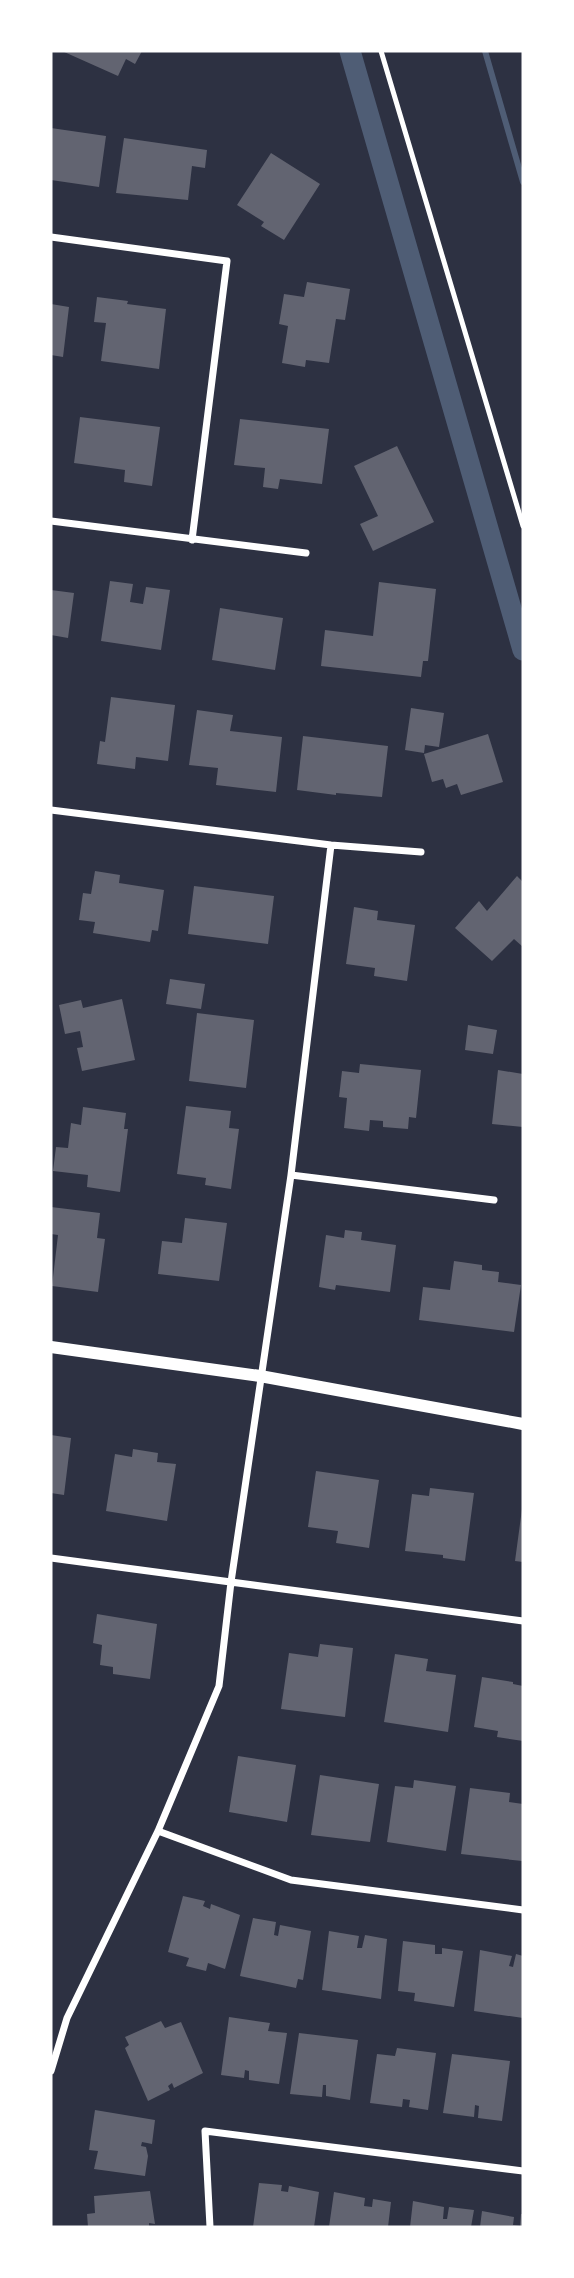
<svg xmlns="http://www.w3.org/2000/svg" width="574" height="2278" font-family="Georgia,serif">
  <rect width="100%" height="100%" fill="#2d3142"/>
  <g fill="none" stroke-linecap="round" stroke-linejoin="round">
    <path stroke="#4f5d75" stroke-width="6" d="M485,51l38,131"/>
    <path stroke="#4f5d75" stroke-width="21" d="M350,51l173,599"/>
  </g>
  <path fill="#626471" d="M62,51h80l-7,13 -9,-5 -8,17z
    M51,128l55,8 -7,51 -48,-7z
    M124,138l83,12 -2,18 -13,-2 -4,34 -72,-7z
    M271,153l49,31 -36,56 -23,-14 3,-4 -27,-17z
    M307,282l43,7 -5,31 -9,-1 -7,44 -23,-3 -1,7 -23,-4 6,-37 -9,-2 5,-30 20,3z
    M97,297l31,4 -1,3 39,5 -7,60 -58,-8 5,-38 -12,-1z
    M51,304l18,3 -6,50 -12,-2z
    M80,417l80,10 -8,59 -28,-4 1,-12 -51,-7z
    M240,419l89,10 -7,55 -42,-5 -2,10 -15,-2 2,-19 -31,-3z
    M397,446l37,76 -61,29 -13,-27 18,-8 -24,-50z
    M110,581l23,3 -3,18 13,2 3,-17 24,3 -9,60 -60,-9z
    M379,582l57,7 -8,72h-5l-2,16 -100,-11 4,-36 48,6z
    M51,590l23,3 -6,45 -17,-3z
    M220,608l63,10 -8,52 -63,-10z
    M111,697l64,8 -7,56 -32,-4 -1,12 -38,-5 3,-23 5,1z
    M411,708l33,5 -5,34 -14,-2 -1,8 -19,-3z
    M197,710l36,5 -3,16 52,6 -6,55 -60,-7 2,-17 -29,-3z
    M488,734l15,48 -42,13 -4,-11 -11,4 -3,-9 -11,3 -8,-28z
    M303,736l85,10 -6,51 -46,-4v2l-39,-5z
    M95,871l25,4 -1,8 45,7 -6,41 -6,-1 -2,12 -57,-9 2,-11 -16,-2 4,-27 8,1z
    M517,876l6,6v65l-9,-8 -22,22 -37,-33 24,-27 8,10z
    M194,886l80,10 -6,48 -80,-10z
    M354,907l24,4 -1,9 38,5 -8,56 -33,-5 1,-8 -29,-4z
    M170,979l35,5 -4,25 -35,-5z
    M122,999l13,61 -53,11 -5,-23 6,-1 -3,-16 -15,3 -6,-29 22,-5 2,8z
    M197,1013l57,7 -8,68 -57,-7z
    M468,1025l29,5 -4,24 -28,-4z
    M360,1064l61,6 -5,48 -7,-1 -1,12 -25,-2v-6l-13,-1 -1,11 -25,-3 3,-30 -8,-1 3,-26 17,2z
    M498,1070l25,4v53l-31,-3z
    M186,1106l45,5 -2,17 10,1 -8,60 -26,-4 1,-7 -29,-4z
    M83,1107l43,6 -2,16h4l-8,63 -33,-5 1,-12 -35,-4 3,-24 12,1 3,-25 10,2z
    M51,1207l49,6 -3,25 8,1 -7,53 -46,-6 6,-51 -7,-1z
    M185,1218l42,5 -8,58 -61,-7 4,-33 20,2z
    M345,1230l17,2 -1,8 35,5 -6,47 -54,-7 -1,5 -16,-3 7,-52 18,3z
    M454,1261l28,4v5l17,2 -1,10 23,3 -7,47 -95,-12 4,-33 27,3z
    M51,1435l20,3 -7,57 -13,-2z
    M133,1449l25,4 -1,9 19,2 -9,57 -61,-10 9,-57 17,3z
    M316,1471l63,9 -10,68 -33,-5 2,-12 -30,-4z
    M430,1488l44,5 -9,68 -22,-3v-3l-38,-4 7,-57 17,2z
    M522,1509l1,1v52l-8,-1z
    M97,1614l60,10 -7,55 -37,-5v-7l-13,-2 2,-20 -9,-2z
    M320,1644l33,4 -8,69 -64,-8 8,-56 29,4z
    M395,1654l33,5 -2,12 30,4 -8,57 -64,-10z
    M482,1677l31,5v2l10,2v55l-26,-4 1,-6 -24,-4z
    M238,1756l58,9 -9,57 -58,-10z
    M320,1775l59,9 -9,58 -59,-7z
    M414,1780l42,6 -10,65 -59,-9 8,-56 18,2z
    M470,1788l40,5 -1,9 14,2 -1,57 -61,-7z
    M183,1896l22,5 -2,5 7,3 1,-5 29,11 -15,54 -17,-6 -2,8 -20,-5 3,-8 -21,-6z
    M253,1918l23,4 -2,13 4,1 2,-11 31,6 -8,49 -5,-1 -2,9 -56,-12z
    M329,1931l30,5 -2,12h5l3,-13 22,4 -6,60 -59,-9z
    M403,1941l32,4v9h7v-6l21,3 -9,56 -40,-6 1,-8 -17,-2z
    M480,1950l32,6 -3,10 4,1 3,-13 7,2v62l-49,-7z
    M229,2017l41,6 -2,8 19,2 -8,51 -30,-4v-9l-4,-1 -1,8 -23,-3z
    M161,2021l4,7 16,-6 22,51 -29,15 -2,-5 -4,3 2,4 -22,11 -23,-53 4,-3 -4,-8z
    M299,2033l59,7 -8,60 -24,-4v-11h-3l-1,12 -32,-3z
    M397,2048l39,5 -8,57 -19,-3 1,-7 -7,-1 -1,8 -32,-4 7,-49 18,2z
    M452,2054l58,7 -8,60 -24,-3 1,-12 -4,-1 -1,12 -31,-4z
    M95,2110l60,10 -3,24 -10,-2 -1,4 5,1 2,9 -3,20 -51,-7 4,-18 -9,-1z
    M259,2183l23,2 -1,6 7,1 1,-6 30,6 -5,35h-61z
    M150,2191l5,33 -6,-1v4h-61l-1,-13 8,-1 -1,-17z
    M334,2192l31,6 -1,8 8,1 1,-8 18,3 -3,25h-59z
    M413,2201l31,6 -1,12h4l2,-12 25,3 -3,17h-61z
    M482,2211l32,6 -1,8 7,1 1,-12h2v13h-43z"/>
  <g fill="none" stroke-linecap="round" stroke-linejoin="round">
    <path stroke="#fff" stroke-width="5" d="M381,51l142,475"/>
    <path stroke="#fff" stroke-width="7" d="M51,237l176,24 -35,279
      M51,521l255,32
      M51,810l280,35 90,7
      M291,1175l203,25
      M51,1558l472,63
      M158,1831l133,49 232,30
      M51,2071l16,-53 91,-187 61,-145 12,-104 60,-407 40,-330
      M210,2227l-5,-96 318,40"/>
    <path stroke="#fff" stroke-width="12" d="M51,1347l209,29 263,48"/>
  </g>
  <rect width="574" height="2278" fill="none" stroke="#ffffff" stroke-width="105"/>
</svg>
